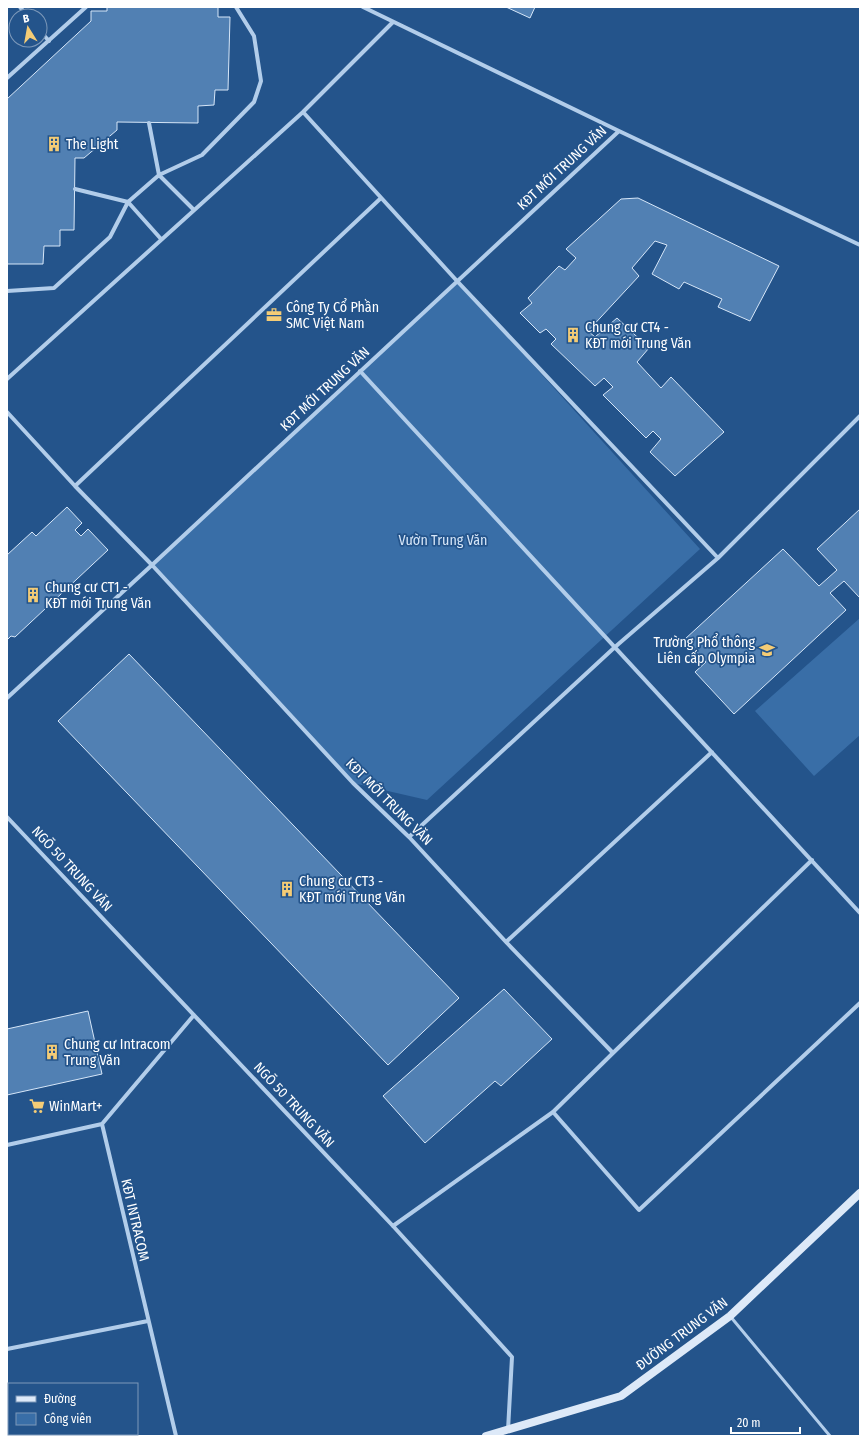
<svg xmlns="http://www.w3.org/2000/svg" width="867" height="1443" font-family="'Fira Sans Condensed',sans-serif">
  <rect width="100%" height="100%" fill="#24548b"/>
  <path fill="#396ea7" d="M457,281l243,268 -273,251 -74,-17 -201,-218z
    M860,618v117l-46,41 -59,-65z"/>
  <path fill="#5180b3" stroke="#d6e6f8" d="M107,7h111v10h12l-2,73h-13l-1,15 -16,1v17l-81,-1v8l-33,28h-9l-1,72h-14v16h-16l-1,18h-36v-165l84,-78v-10h16z
    M506,7h29l-5,11z
    M638,198l141,68 -29,55 -32,-14 4,-8 -38,-17 -5,7 -27,-15 15,-29 -12,-4 -23,27 7,8 -51,55 7,6 22,-19 32,30 -12,14 24,26 10,-11 53,55 -49,44 -25,-24 11,-13 -8,-8 -7,7 -43,-43 10,-8 -9,-9 -9,8 -44,-42 5,-5 -10,-10 -6,4 -20,-20 12,-10 -4,-5 31,-32 6,4 11,-12 -10,-9 55,-50z
    M67,507l15,16 -7,7 6,6 7,-7 20,21 -93,87 -4,-1 -4,4v-85l25,-23 4,4z
    M860,509v89l-16,-17 -14,12 16,17 -112,104 -39,-42 11,-10 -21,-23 98,-90 36,37 18,-16 -20,-21z
    M129,654l330,344 -71,67 -330,-344z
    M504,989l48,50 -51,47 -6,-5 -70,62 -42,-47z
    M88,1011l14,63 -95,21v-66z"/>
  <g fill="none" stroke-linecap="round" stroke-linejoin="round">
    <path stroke="#b2cdea" stroke-width="3" d="M730,1316l100,120"/>
    <path stroke="#b2cdea" stroke-width="4" d="M20,7l7,9
      M363,7l256,124 241,114
      M40,31l9,10
      M7,78l79,-71
      M303,112l154,169 261,277
      M149,123l10,52 35,35
      M75,189l53,13 33,37
      M7,291l47,-3 56,-51 18,-35 31,-27 43,-20 52,-53 7,-21 -7,-45 -18,-29
      M360,371l500,542
      M7,379l296,-267 90,-90
      M7,412l68,74 77,79 201,218 56,54 97,105 107,111
      M75,486l306,-288
      M7,698l145,-133 467,-434
      M7,817l386,409 119,131 -4,73
      M409,837l206,-190 103,-89 142,-142
      M506,942l206,-190
      M553,1112l86,98 221,-207
      M102,1124l74,312
      M7,1145l95,-21 92,-109
      M393,1226l160,-114 60,-59 199,-193
      M7,1349l141,-28"/>
    <path stroke="#dde9f8" stroke-width="8" d="M486,1436l135,-40 109,-80 130,-123"/>
  </g>
  <defs>
    <symbol id="building-bare" viewBox="-9 -9 18 18"><path d="M-4-6H4V6H1V3H-1V6H-4ZM-2.5-4.3h1.7v1.8h-1.7ZM.8-4.3h1.7v1.8H.8ZM-2.5-1h1.7V.8h-1.7ZM.8-1h1.7V.8H.8Z" fill="#f4cc76" stroke="#24548b" stroke-width="2.5" paint-order="stroke"/></symbol>
    <symbol id="office-bare" viewBox="-9 -9 18 18"><path d="M-6-3h4V-5.5h4V-3h4V5H-6ZM-1-4.5V-3h2v-1.5ZM-6 0V1H6V0Z" fill="#f4cc76" stroke="#24548b" stroke-width="2.5" paint-order="stroke"/></symbol>
    <symbol id="school-bare" viewBox="-9 -9 18 18"><path d="M0-5L7-2L0 1L-7-2ZM-4 1L0 2.5L4 1V4Q0 6-4 4Z" fill="#f4cc76" stroke="#24548b" stroke-width="2.5" paint-order="stroke"/></symbol>
    <symbol id="supermarket-bare" viewBox="-9 -9 18 18"><path d="M-6-5.5h2.5l.6 2H6L4.5 2H-2.5L-4.4-4H-6ZM-1.5 3.2a1.3 1.3 0 1 0 .1 0ZM3 3.2a1.3 1.3 0 1 0 .1 0Z" fill="#f4cc76" stroke="#24548b" stroke-width="2.5" paint-order="stroke"/></symbol>
  </defs>
  <g fill-rule="evenodd">
    <use href="#building-bare" x="43" y="133" width="22" height="22"/>
    <use href="#office-bare" x="263" y="304" width="22" height="22"/>
    <use href="#building-bare" x="562" y="324" width="22" height="22"/>
    <use href="#building-bare" x="22" y="584" width="22" height="22"/>
    <use href="#school-bare" x="756" y="639" width="22" height="22"/>
    <use href="#building-bare" x="276" y="878" width="22" height="22"/>
    <use href="#building-bare" x="41" y="1041" width="22" height="22"/>
    <use href="#supermarket-bare" x="26" y="1095" width="22" height="22"/>
  </g>
  <g text-anchor="middle" dominant-baseline="central" stroke-width="3.5" stroke-linejoin="round" paint-order="stroke">
    <g font-size="14" fill="#fff" stroke="#24548b" text-anchor="start">
      <text x="66" y="144">The Light</text>
      <text x="286" y="307">Công Ty Cổ Phần<tspan x="286" dy="16">SMC Việt Nam</tspan></text>
      <text x="585" y="327">Chung cư CT4 -<tspan x="585" dy="16">KĐT mới Trung Văn</tspan></text>
      <text x="45" y="587">Chung cư CT1 -<tspan x="45" dy="16">KĐT mới Trung Văn</tspan></text>
      <text x="755" y="642" text-anchor="end">Trường Phổ thông<tspan x="755" dy="16">Liên cấp Olympia</tspan></text>
      <text x="299" y="881">Chung cư CT3 -<tspan x="299" dy="16">KĐT mới Trung Văn</tspan></text>
      <text x="64" y="1044">Chung cư Intracom<tspan x="64" dy="16">Trung Văn</tspan></text>
      <text x="49" y="1106">WinMart+</text>
    </g>
    <g font-size="14" fill="#fff" stroke="#24548b">
      <text transform="translate(562 168) rotate(-43)">KĐT MỚI TRUNG VĂN</text>
      <text transform="translate(325 389) rotate(-43)">KĐT MỚI TRUNG VĂN</text>
      <text transform="translate(389 802) rotate(45)">KĐT MỚI TRUNG VĂN</text>
      <text transform="translate(72 869) rotate(47)">NGÕ 50 TRUNG VĂN</text>
      <text transform="translate(294 1105) rotate(47)">NGÕ 50 TRUNG VĂN</text>
      <text transform="translate(135 1220) rotate(77)">KĐT INTRACOM</text>
      <text transform="translate(682 1334) rotate(-37)">ĐƯỜNG TRUNG VĂN</text>
    </g>
    <g font-size="14" fill="#d6e6f8" stroke="#24548b">
      <text x="443" y="540">Vườn Trung Văn</text>
    </g>
  </g>
  <rect width="867" height="1443" fill="none" stroke="#ffffff" stroke-width="16"/>
  <rect x="8" y="1383" width="130" height="52" fill="#24548b" stroke="#7c98b9"/>
  <rect x="16" y="1396" width="20" height="6" fill="#dde9f8" stroke="#7c98b9"/>
  <text x="44" y="1403" font-size="12" fill="#ffffff">Đường</text>
  <rect x="16" y="1413" width="20" height="12" fill="#396ea7" stroke="#7c98b9"/>
  <text x="44" y="1423" font-size="12" fill="#ffffff">Công viên</text>
  <g transform="translate(28 28) rotate(349)"><circle r="19" fill="#24548b" stroke="#7c98b9"/>
  <path d="M0-3L7 15L0 10L-7 15Z" fill="#f4cc76"/>
  <text y="-6" font-size="11" font-weight="bold" text-anchor="middle" fill="#ffffff">B</text>
  </g>
  <path d="M731 1427v6h69v-6" fill="none" stroke="#ffffff" stroke-width="2"/>
  <text x="737" y="1427" font-size="12" fill="#ffffff" stroke="#24548b" stroke-width="3" paint-order="stroke">20 m</text>
</svg>
